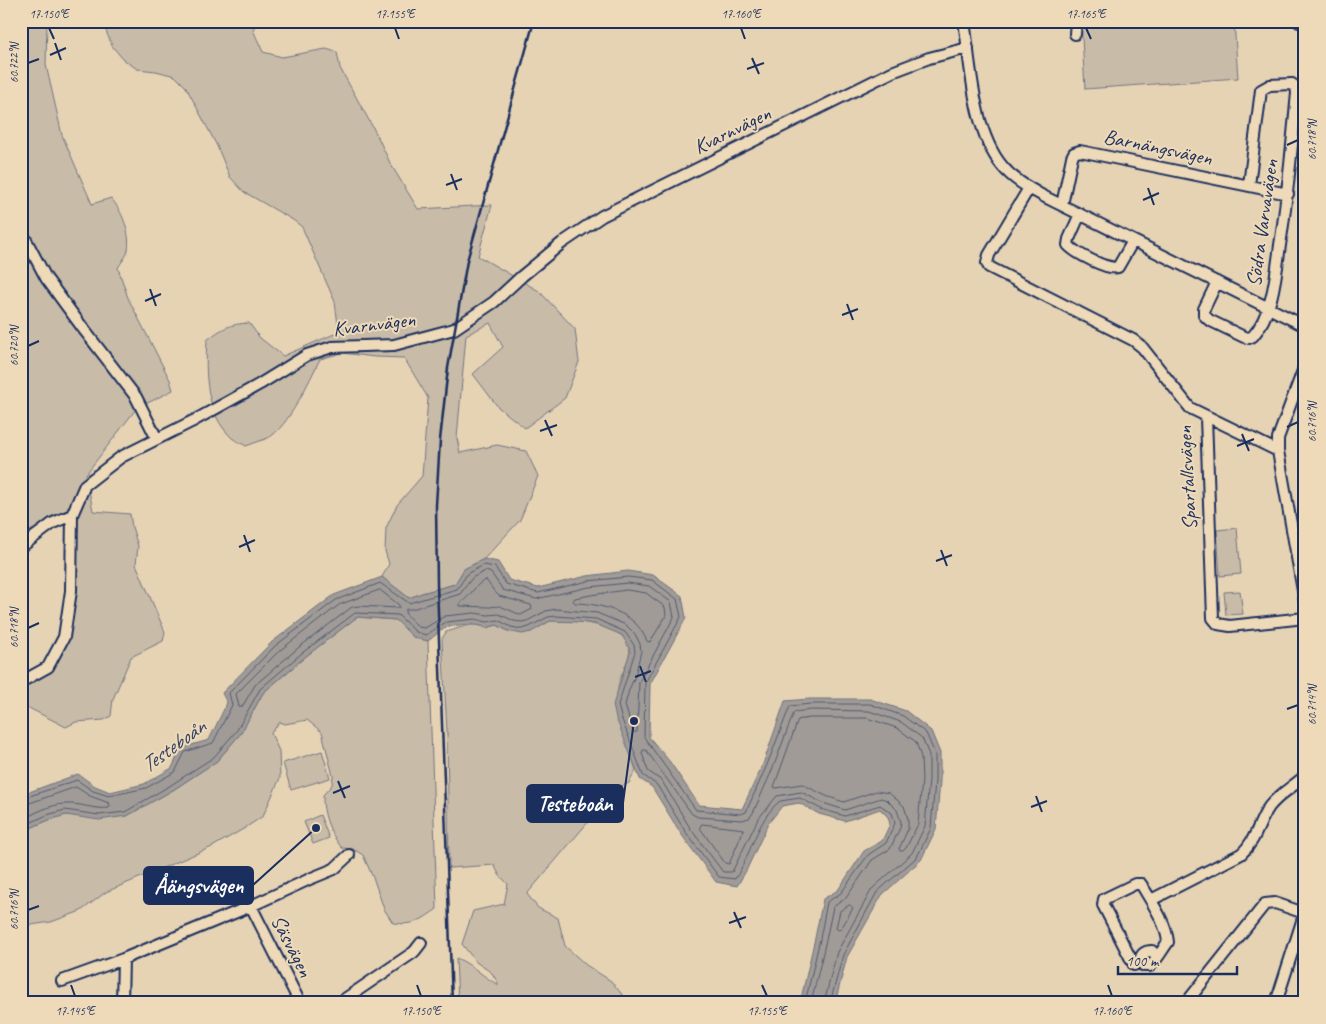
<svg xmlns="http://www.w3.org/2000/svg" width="1326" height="1024" font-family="Caveat,sans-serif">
  <rect width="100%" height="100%" fill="#e6d3b4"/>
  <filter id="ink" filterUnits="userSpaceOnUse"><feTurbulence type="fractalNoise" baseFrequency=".02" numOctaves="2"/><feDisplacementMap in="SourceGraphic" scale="10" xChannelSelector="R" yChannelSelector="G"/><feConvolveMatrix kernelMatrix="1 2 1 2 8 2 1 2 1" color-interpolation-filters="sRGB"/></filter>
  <g filter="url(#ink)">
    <path fill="#c8bba8" stroke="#727583" d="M21,21h26l-1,44 16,70 30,69 19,-6c11,13 20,35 17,52 -1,6 -7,12 -10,18l10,30 42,82 3,10 -37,19 -50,65 7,37 37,3 2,13 6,19 -2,18 29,68 -2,9 -32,16 -18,42 -2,17 -7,4 -28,2 -10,5 -45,-23v-20l20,-9 16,-13 12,-26 5,-117 -53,14z
      M102,21h155l-4,9 10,22 19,5 44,-8 11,3 3,16 36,65 14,30 28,46 74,-4 -14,51 61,35 36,38 4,33 -14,36 -40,30 -27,-21 -25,-33 30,-27 -13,-24 -24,12 -9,103 3,15 37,-8 29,6 12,25 -18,44 -36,39 -20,10 -9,15 -33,9 -13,5 -27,-21 7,-13 -4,-13 1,-23 11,-23 25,-29 6,-78 -24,-40 -29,-1 -33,-4 -22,6c-10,20 -32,69 -52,79 -7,3 -15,5 -22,8 -5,-3 -10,-5 -14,-8 -27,-25 -27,-65 -25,-98 15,-12 23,-16 42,-17l11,15 23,18 56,-24 -4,-30 -33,-75 -9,-7 -49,-28 -14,-15 -13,-31 -31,-59 -11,-11 -19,-5 -19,-2 -14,-10 -11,-13z
      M1081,21h153l4,57 -153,11z
      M1237,528l4,46 -21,2 -3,-46z
      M1240,591l3,23 -17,1 -2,-23z
      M357,617l39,3 17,17 15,4 9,268c-16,11 -22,17 -44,14l-9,-14 -10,-29 -11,-25 -10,-6 -11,-1c-12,-14 -20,-35 -19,-53l9,-10 1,-9 -11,-44 -15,-12 -22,4 -5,-2 -9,11 8,18 1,27 -17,38 -18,12 -33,19 -106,45 -25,19 -30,11 -27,4 -3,-1v-93l28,-12 17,-5 61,1 46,-26 44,-29 24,-28 22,-40 42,-36z
      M550,621c19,-2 80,3 80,30 -1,12 -12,28 -12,37 0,7 3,15 4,22 3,21 7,40 14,60l-7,13 -12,5 -90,106 11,14 20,10 7,28 21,19 25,16 18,22h-171l-2,-45c16,6 28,20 43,27l-7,-12 -16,-11 -14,-18 11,-33 31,-7 4,-20 -8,-8 -6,-11 -45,3 -2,-136 -5,-93 4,-7c13,-3 28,-12 40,-4l11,-3 11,6 23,1z
      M322,751l8,27 -39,12 -8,-27z
      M320,815l9,23 -16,6 -9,-22z"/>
    <path fill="#a09b96" stroke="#6b7080" d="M484,559l14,3 11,18 29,8 49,-12 41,-5 25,4 29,21 4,22 -36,66 -1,53 21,25 29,43 43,4 21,-45 22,-63 25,-2h60l36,12 25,20 9,22v28l-4,48 -15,31 -39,35 -35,62 -12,46h-35l15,-65 8,-39 15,-9 26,-39 18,-10 8,-17 -2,-7 -8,-8 -35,12 -26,-7 -20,-11 -17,3 -14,18 -22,47 -9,15 -21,-4 -35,-48 -29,-47 -12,-8 -24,-61 -3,-13 17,-53 -1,-4 -7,-13 -27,-11 -17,-2 -28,-1 -19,11 -9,2 -14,-3 -11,-6 -11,3c-7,-5 -33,-4 -41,0 -6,3 -11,9 -17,13l-15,-4 -17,-17 -39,-3 -52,40 -42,36 -22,40 -24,28 -44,29 -46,26 -28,4 -33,-5 -17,5 -28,12v-37l57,-21 17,12 15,6 34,-8 28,-16 9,-20 28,-8 18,-37 -5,-10 50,-51 62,-47 48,-18 27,21 13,-5 33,-9 9,-15z"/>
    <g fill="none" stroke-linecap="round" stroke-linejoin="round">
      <path stroke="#505a74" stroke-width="1" d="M486,571l5,2 12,17 33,9 53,-12 39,-4 21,3 22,16 3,15 -35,65 -2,50h-4l-8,-27 4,-15 6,-14 6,-25 -1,-7 -5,-10 -9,-9 -29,-12 -41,-4 -10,2 -19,10 -5,1 -8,-1 -15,-7 -11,1 -14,-2 -29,3 -20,12 -7,-1 -13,-14 1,-4h6l48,-15 12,-16z
        M486,580l8,11 5,5 32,9 1,4 -11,6 -21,-9 -11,1 -29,-1v-3c11,-6 14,-19 26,-23z
        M380,590l19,15v3l-41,-2 -6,1 -54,41 -43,37 -13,22h-3l-3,-13 43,-43 60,-46z
        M627,590l19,3 19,14 1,9 -16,26 -3,-1c-3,-6 -7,-14 -13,-19 -14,-13 -41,-19 -59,-19l-2,-2 2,-3 16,-3z
        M811,718h56l30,10 19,14 5,15 1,23 -4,44 -12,24 -3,3h-3l-1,-2 9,-20v-10l-4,-13 -15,-13 -13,-2 -32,11 -18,-6 -24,-12 -26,4 -2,-1 24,-67z
        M21,799l56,-19 16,11 16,5 37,-8 29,-16 10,-20 28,-9 19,-38 -3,-12 46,-47 61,-46 44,-17 29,20 48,-14 11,-16 16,-8 11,2 11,17 32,9 50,-12 40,-4 24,3 25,19 4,18 -36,66 -1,54 52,73 45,4 5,-2 21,-47 23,-59 21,-2h59l33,12 23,17 9,21v27l-4,47 -14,29 -40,35 -34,63 -13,48
        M21,806l55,-19 14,9 19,7 1,2 -1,3c-15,2 -28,-5 -43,-4 -15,0 -31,9 -45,16
        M702,824l42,5 -15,35 -4,-1 -25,-35z
        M21,827l26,-12 18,-5 34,5 26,-3 46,-27 43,-28 23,-27 23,-41 42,-36 53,-40 43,2 18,17 10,3 20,-13 29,-3 12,3 11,-2 13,7 11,2 7,-2 19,-10 8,-1 40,3 29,13 9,13 1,7 -17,53 3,12 22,58 14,10 28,46 34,46 16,2c16,-24 22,-60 45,-78l20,-3 21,11 24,7 35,-11 12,8 3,10 -9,20 -18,12 -27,38 -14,9 -7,37 -15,64
        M850,905l3,3 -12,21 -3,1 -2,-2 4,-17z
        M811,1003l15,-63 7,-33 13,-9 26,-38 18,-11 10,-21 1,-6 -4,-12 -10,-10 -6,-2 -36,12 -22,-7 -22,-11 -24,4 -19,23 -26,53h-9l-33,-44 -28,-47 -14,-10 -6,-18 1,-3h3l46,64 6,3 44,3 7,-2 4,-5 20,-45 21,-56 17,-2 58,1 32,11 21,16 7,17v25l-4,46 -13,27 -40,36 -35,63 -13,51"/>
      <defs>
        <path id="minor" d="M964,21c7,45 9,111 39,146 11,13 26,21 40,29l262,130
          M1299,21v1
          M1075,34l1,-13
          M1029,188l-40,67 -2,8 2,4 144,73 9,7 48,61 88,43
          M1062,205l10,-48 2,-4 6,-2 208,43
          M1080,214l-11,25 -1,6c7,8 41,26 50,22l15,-26
          M21,234l4,4 21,40 39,53 51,66 21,42
          M1217,282l-13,27v6l5,5 35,17 5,1 4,-2c20,-23 23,-62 27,-91 8,-50 12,-101 17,-152l-1,-6 -4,-3 -22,1 -9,5 -12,95
          M1305,365l-27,73v13l27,151
          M1206,417l7,201 5,6 12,2 75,-8
          M21,547l32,-24 19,-8
          M21,682l27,-15 16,-30 7,-46 1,-76 13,-30 36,-28 74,-37 65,-36 47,-29 25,-8 62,-2 60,-16 40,-27 28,-26 40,-33 40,-27 290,-144 37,-14 39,-10
          M1151,900l90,-46c15,-13 17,-31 28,-47 10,-13 24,-20 36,-31
          M251,906l49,97
          M1134,965l-31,-60 1,-6 31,-15h6c10,17 25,38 27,58 -6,8 -11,18 -18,24h-6l-3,-5c-1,-7 4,-10 11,-10l5,5
          M62,981l61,-22 128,-53 61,-28 22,-9 15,-14
          M122,1003l1,-44
          M339,1003l75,-51 7,-9
          M1186,1003l79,-99 10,-1 29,10
          M1276,1003l29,-91"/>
      </defs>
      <use href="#minor" stroke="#1b2f5e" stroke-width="14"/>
      <use href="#minor" stroke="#eedab8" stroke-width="10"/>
      <path stroke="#1b2f5e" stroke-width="2.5" d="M452,1003l-15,-419 -1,-79 4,-65 8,-72 19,-107 67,-240"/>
    </g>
  </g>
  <path fill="none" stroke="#1b2f5e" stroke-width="2" d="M49,28l5,11M395,28l4,11M741,28l4,11M1086,28l5,11M55,43l6,17M50,55l16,-7M752,58l7,16M28,63l11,-4M747,69l17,-6M1287,145l11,-5M451,174l6,16M446,185l16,-6M1148,188l6,17M1143,200l16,-7M150,289l6,17M145,301l16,-7M847,304l6,16M842,315l16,-6M28,346l11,-5M545,420l7,16M1287,427l11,-5M540,431l17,-6M1242,434l7,17M1237,446l17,-7M244,535l6,17M239,547l16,-7M941,550l6,16M936,561l16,-6M28,628l11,-5M640,666l6,16M635,677l16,-6M1287,709l11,-4M338,781l7,17M333,793l17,-7M1036,796l6,16M1031,807l16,-6M28,910l11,-4M734,912l7,16M729,923l17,-6M71,985l4,11M417,985l4,11M762,985l5,11M1108,985l4,11"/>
  <g text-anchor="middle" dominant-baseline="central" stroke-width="4" stroke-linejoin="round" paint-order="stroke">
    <g font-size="21" fill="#1b2f5e" stroke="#eedab8">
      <text transform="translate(732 130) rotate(-26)">Kvarnvägen</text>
      <text transform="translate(1158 147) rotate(12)">Barnängsvägen</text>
      <text transform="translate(1262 223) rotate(-82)">Södra Varvavägen</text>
      <text transform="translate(374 324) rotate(-7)">Kvarnvägen</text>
      <text transform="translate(1187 478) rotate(-93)">Spartallsvägen</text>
      <text transform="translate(292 946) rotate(63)">Säsvägen</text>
    </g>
    <g font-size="22" font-style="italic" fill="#364569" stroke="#eedab8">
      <text transform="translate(173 746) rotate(-36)">Testeboån</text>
    </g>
  </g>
  <path fill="none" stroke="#1b2f5e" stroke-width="2" d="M634 721L623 803M316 828L253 885"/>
  <g fill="#1b2f5e" stroke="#eedab8" stroke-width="2">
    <circle cx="634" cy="721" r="5"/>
    <circle cx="316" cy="828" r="5"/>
  </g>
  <g fill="#1b2f5e" stroke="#1b2f5e" stroke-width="2">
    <rect x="527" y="785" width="96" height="37" rx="5"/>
    <rect x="144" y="867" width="109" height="37" rx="5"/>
  </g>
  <g font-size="22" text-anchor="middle" font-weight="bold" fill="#fff">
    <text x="575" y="811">Testeboån</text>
    <text x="199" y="893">Åängsvägen</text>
  </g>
  <rect width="1326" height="1024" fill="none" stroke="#eedab8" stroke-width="55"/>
  <path d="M1118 966v8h119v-8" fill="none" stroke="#1b2f5e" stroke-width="2.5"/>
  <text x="1126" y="966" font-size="15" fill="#1b2f5e" stroke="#eedab8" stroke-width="4" paint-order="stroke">100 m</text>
  <rect x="28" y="28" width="1270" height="968" fill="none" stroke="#1b2f5e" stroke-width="2"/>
  <g font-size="12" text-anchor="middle" fill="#1b2f5e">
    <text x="49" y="18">17.150°E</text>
    <text x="395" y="18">17.155°E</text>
    <text x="741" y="18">17.160°E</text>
    <text x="1086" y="18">17.165°E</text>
    <text transform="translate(14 63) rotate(-90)" y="4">60.722°N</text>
    <text transform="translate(1312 140) rotate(-90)" y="4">60.718°N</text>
    <text transform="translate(14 346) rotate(-90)" y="4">60.720°N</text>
    <text transform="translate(1312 422) rotate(-90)" y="4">60.716°N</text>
    <text transform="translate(14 628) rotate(-90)" y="4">60.718°N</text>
    <text transform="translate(1312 705) rotate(-90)" y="4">60.714°N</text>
    <text transform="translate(14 910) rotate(-90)" y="4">60.716°N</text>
    <text x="75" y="1015">17.145°E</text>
    <text x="421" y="1015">17.150°E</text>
    <text x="767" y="1015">17.155°E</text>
    <text x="1112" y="1015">17.160°E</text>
  </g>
</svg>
